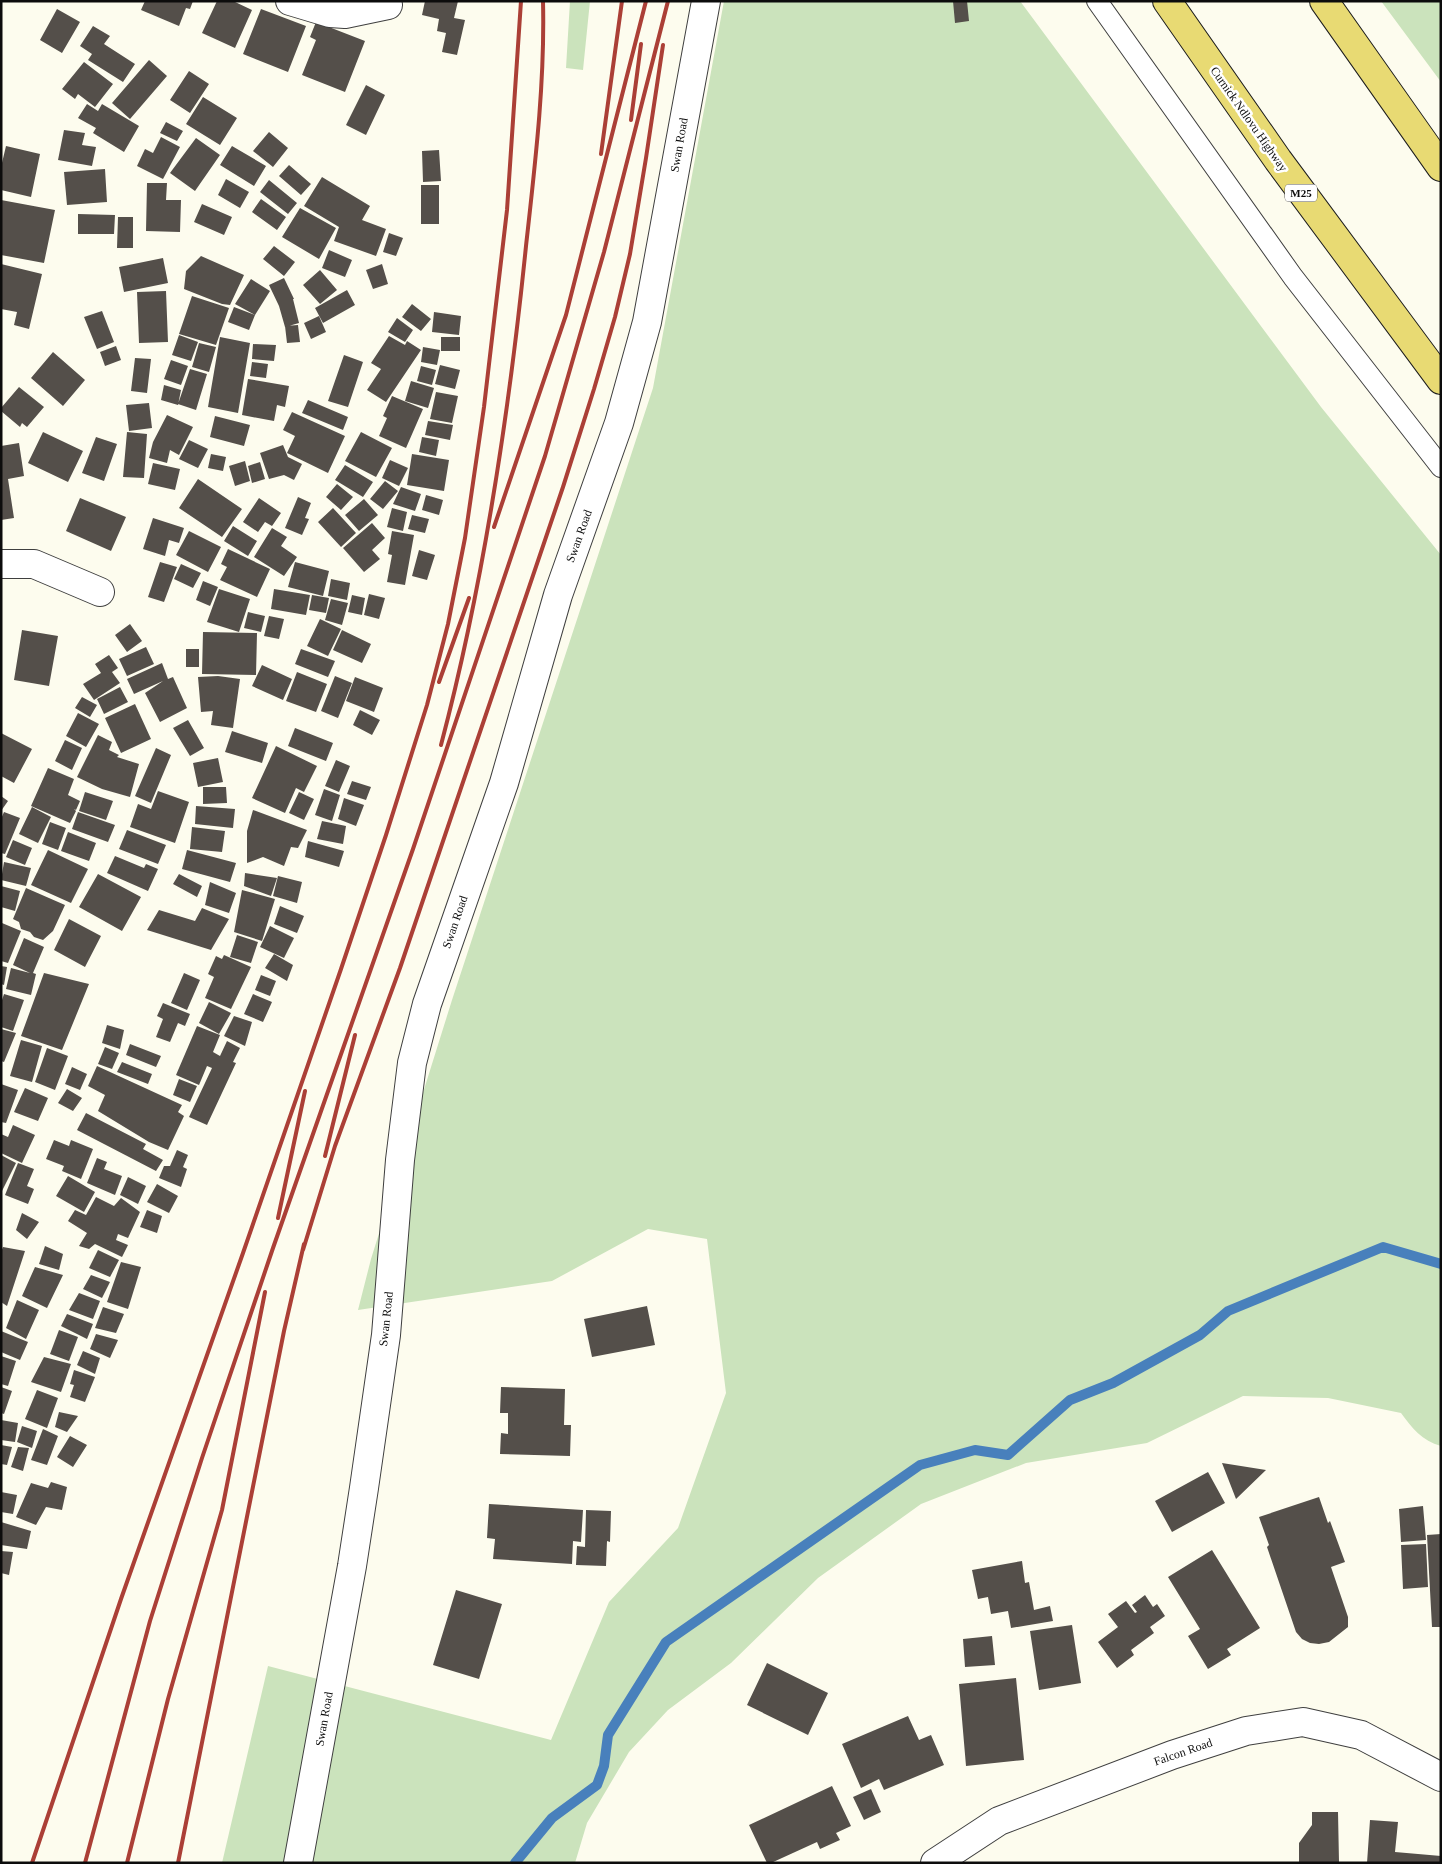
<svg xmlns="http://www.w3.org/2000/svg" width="1442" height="1864" font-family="'Times New Roman',serif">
  <rect width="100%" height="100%" fill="#fdfcee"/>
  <path fill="#cbe3bc" d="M570,1h20l-7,69 -17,-2z
    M724,1h296l301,406 120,148v891c-19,-5 -29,-18 -40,-33l-73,-15 -85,-2 -96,47 -121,20 -105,41 -103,74 -87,85 -63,47 -39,42 -42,71 -12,40h-353l46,-197 283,74 58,-138 69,-74 48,-135 -19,-154 -59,-10 -96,52 -194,29 13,-51 81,-259 201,-612z
    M1381,1h60v81z"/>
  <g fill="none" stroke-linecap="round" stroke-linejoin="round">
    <path stroke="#4880bc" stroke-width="10" d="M515,1863l37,-45 45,-33 7,-19 4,-31 58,-93 254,-177 55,-15 33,5 62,-55 43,-17 87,-48 28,-24 155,-64 58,17"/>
  </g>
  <path fill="#544f4a" d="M145,1h48l-3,8 -4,-1 -7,18 -38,-16z
    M217,1h16l19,9 -17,38 -33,-15z
    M425,1h33l-4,17 11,2 -8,35 -15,-3 4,-19 -9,-2 2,-12 -17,-4z
    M953,1h14l2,20 -14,2z
    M57,9l23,13 -18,31 -22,-13z
    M261,9l45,17 -18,46 -45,-18z
    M316,22l49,19 -20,51 -43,-17 14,-35 -6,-3z
    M93,26l17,10 -6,8 31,20 -12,18 -35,-22 4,-6 -12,-8z
    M149,60l18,16 -37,43 -18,-16z
    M84,62l29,22 -18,23 -17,-13 -3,5 -13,-10z
    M189,71l20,13 -19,29 -20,-13z
    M366,85l19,10 -19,40 -20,-10z
    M203,97l34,21 -17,27 -34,-21z
    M87,104l11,7 4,-7 37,22 -15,26 -31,-19 3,-5 -18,-10z
    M166,122l17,9 -6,10 -17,-8z
    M64,130l21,3 -3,12 14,2 -4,19 -34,-6z
    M269,132l19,16 -15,19 -20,-16z
    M161,137l19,10 -17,32 -26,-13 8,-17 8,4z
    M196,138l24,17 -25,36 -25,-18z
    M6,146l34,8 -9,43 -30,-7v-23z
    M232,146l34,20 -12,20 -34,-21z
    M439,150l2,31 -18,1 -1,-31z
    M289,165l22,19 -10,11 -22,-19z
    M105,169l2,33 -40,3 -3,-33z
    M322,177l48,29 -8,14 24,9 -10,27 -42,-15 5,-14 -35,-21z
    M226,179l23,13 -9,16 -22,-13z
    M269,180l28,23 -9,11 -28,-22z
    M147,183h20l-1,17h15l-1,32 -34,-1z
    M421,185h18v39h-18z
    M261,199l25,18 -9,13 -25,-18z
    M1,200l54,10 -11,53 -43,-8z
    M202,204l30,13 -8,18 -30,-13z
    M300,208l36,20 -17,31 -37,-22z
    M78,214l37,1 -1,19h-36z
    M118,217h15v31h-16z
    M389,233l14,5 -7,18 -13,-4z
    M274,246l21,16 -11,14 -21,-17z
    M329,250l23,10 -7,17 -23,-9z
    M201,256l43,19 -14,30 -8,-1 -38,-15 2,-18z
    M163,258l5,25 -44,9 -5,-25z
    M1,264l41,10 -13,55 -15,-4 3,-13 -16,-3z
    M382,264l6,20 -15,5 -7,-19z
    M320,270l17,20 -17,14 -17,-19z
    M284,278l10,21h-1l6,24 -14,4 -6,-21 -10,-21z
    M251,279l19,12 -15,24 -20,-11z
    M347,290l8,15 -32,18 -8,-15z
    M166,291l2,51 -29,1 -2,-51z
    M192,296l37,12 -13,37 -37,-11z
    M412,304l19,15 -10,12 -19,-14z
    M234,307l21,8 -6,15 -21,-8z
    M102,311l12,31 -17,7 -13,-32z
    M434,312l27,4 -2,19 -27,-3z
    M319,316l7,16 -15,7 -7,-16z
    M397,318l16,12 -8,12 -17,-10z
    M298,325l2,17 -13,1 -2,-17z
    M179,335l19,7 -7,19 -19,-6z
    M389,336l16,9 2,-4 14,9 -35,52 -19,-12 14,-21 -10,-6z
    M220,337l30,6 -12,70 -30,-6z
    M441,337h19v14h-19z
    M199,343l17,4 -7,25 -17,-5z
    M253,344l23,1 -2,16 -22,-2z
    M116,346l5,14 -16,6 -5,-14z
    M423,347l17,3 -3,15 -16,-3z
    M53,352l32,28 -22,26 -32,-28z
    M344,355l19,7 -15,45 -20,-6z
    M135,358l16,1 -4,34 -16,-2z
    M171,360l17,6 -7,19 -17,-6z
    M252,362l16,2 -2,14 -16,-2z
    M440,365l20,5 -5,19 -20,-5z
    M421,366l15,4 -4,15 -15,-4z
    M190,369l17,5 -11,36 -18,-6z
    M248,379l41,7 -4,21 -8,-2 -3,16 -32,-6z
    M411,381l23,7 -6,20 -23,-7z
    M164,385l17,5 -3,15 -17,-5z
    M19,387l25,20 -17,20 -5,-4 -2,4 -19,-16v-3z
    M436,392l22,4 -6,27 -22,-4z
    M392,396l31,13 -17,39 -27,-12 8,-18 -4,-2z
    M308,400l40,17 -5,13 -41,-17z
    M149,403l3,25 -23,3 -3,-26z
    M292,412l53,24 -17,37 -41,-20 8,-17 -12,-6z
    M167,415l26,12 -14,28 -9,-5 -3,13 -18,-5 4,-16z
    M215,416l35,9 -6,21 -34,-9z
    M428,421l25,4 -3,15 -25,-5z
    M43,432l40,19 -15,31 -40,-19z
    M127,432l20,2 -3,44 -21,-1z
    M361,432l31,16 -16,29 -31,-16z
    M96,437l21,7 -13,37 -22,-8z
    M422,437l17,3 -3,16 -17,-4z
    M189,440l19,9 -10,19 -19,-9z
    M19,443l5,33 -16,3 6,39 -13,2v-74z
    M283,445l5,12 14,7 -8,16 -10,-5 -15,4 -9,-26z
    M211,454l15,3 -3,14 -15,-3z
    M412,454l37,6 -5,31 -37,-6z
    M390,460l18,8 -9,18 -17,-8z
    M245,461l5,20 -15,5 -6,-20z
    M260,462l5,17 -13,4 -4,-17z
    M153,463l27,6 -5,21 -27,-6z
    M345,465l28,17 -10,15 -28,-17z
    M198,479l44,30 -20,28 -43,-29z
    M385,481l13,10 -15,18 -13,-10z
    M337,484l16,13 -12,13 -15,-13z
    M401,487l20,7 -6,17 -22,-7z
    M426,495l17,5 -4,15 -17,-5z
    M298,497l13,6 -6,15 4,1 -7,16 -17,-7z
    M80,498l46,19 -15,34 -45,-20z
    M259,498l22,15 -9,13 -7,-4 -7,10 -15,-10z
    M364,499l14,16 -19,16 -14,-16z
    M333,508l23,25 -15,14 -23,-25z
    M392,508l15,4 -4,19 -16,-4z
    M412,515l17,4 -4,14 -17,-4z
    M153,518l31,10 -5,15 -10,-3 -4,16 -22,-7z
    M372,523l13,15 -13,12 8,9 -16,13 -21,-24z
    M233,526l24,15 -9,15 -24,-15z
    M272,528l15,9 -6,9 16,11 -13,19 -30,-19z
    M189,531l32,16 -13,25 -32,-17z
    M392,531l22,4 -9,50 -18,-3 5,-27 -4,-1z
    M228,549l42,20 -13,28 -37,-17 7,-13 -6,-3z
    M419,550l16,5 -8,25 -15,-4z
    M160,562l17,5 -13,35 -16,-5z
    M295,562l34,9 -6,25 -35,-9z
    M181,564l20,9 -8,15 -19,-9z
    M331,579l19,4 -3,17 -19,-4z
    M203,581l15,6 -8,19 -14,-6z
    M219,589l31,10 -11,33 -32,-10z
    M274,589l36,6 -4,20 -35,-6z
    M369,594l16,4 -6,21 -15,-4z
    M312,595l17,3 -3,15 -17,-3z
    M352,595l13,3 -3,17 -14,-3z
    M331,599l17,4 -6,22 -17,-5z
    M248,612l17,4 -4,16 -17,-4z
    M269,616l15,3 -5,20 -15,-3z
    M320,619l21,10 -13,27 -21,-10z
    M130,624l12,17 -15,11 -12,-17z
    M22,630l36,6 -9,50 -35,-6z
    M342,630l29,14 -9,19 -29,-13z
    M203,632l54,1 -1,42 -54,-1z
    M146,647l8,17 -27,12 -8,-17z
    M186,649h13v18h-13z
    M301,649l34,12 -7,16 -33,-13z
    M109,655l9,13 -6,4 8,11 -26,17 -11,-16 18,-11 -6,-9z
    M162,663l6,16 5,-2 14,31 -27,14 -15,-29 18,-12 -29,13 -7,-15z
    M262,665l30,14 -9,21 -31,-14z
    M297,672l30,12 -11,28 -30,-11z
    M218,676l22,3 -7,49 -22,-3 2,-14 -12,1 -3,-35z
    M335,676l17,7 -14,35 -17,-7z
    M355,677l28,11 -9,24 -28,-11z
    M120,687l8,15 -24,12 -7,-15z
    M82,697l15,8 -7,12 -15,-9z
    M135,704l16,35 -30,14 -16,-35z
    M360,710l20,10 -8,15 -19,-10z
    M78,713l21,11 -13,23 -20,-11z
    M188,720l16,28 -14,8 -17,-28z
    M295,728l38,15 -7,18 -38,-15z
    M232,731l36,12 -6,20 -37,-11z
    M1,733l31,16 -18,34 -13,-7z
    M98,735l14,7 -3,8 10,5 -2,2 22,7 -9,33 -28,-8 -25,-12z
    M65,740l17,8 -10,22 -17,-9z
    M276,746l41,20 -13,26 -8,-4 -11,25 -33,-15z
    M156,748l15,7 -20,48 -16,-7z
    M218,758l5,24 -25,5 -5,-24z
    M336,760l14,6 -11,26 -14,-6z
    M48,768l26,11 -6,16 12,6 -4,9 -2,-1 2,2 -6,12 -39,-17z
    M352,781l19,6 -5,13 -19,-6z
    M203,787h23l1,16 -24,1z
    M324,789l16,6 -8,26 -17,-6z
    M158,791l31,11 -14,41 -45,-16 8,-23 13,5z
    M85,792l28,9 -7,19 -27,-9z
    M299,792l15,7 -10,21 -15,-7z
    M1,796l7,5 -7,10z
    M344,798l20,7 -8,21 -18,-7z
    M196,806l39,3 -2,19 -38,-4z
    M32,807l19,10 -13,26 -19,-9z
    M253,810l54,20 -9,18 -7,-1 -7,19 -21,-9 -16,6v-32z
    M4,812l16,6 -15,36 -4,-1v-34z
    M78,812l37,13 -7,17 -36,-13z
    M322,821l24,5 -3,18 -26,-5z
    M50,822l16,6 -8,22 -16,-6z
    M192,827l33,4 -3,21 -32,-3z
    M127,830l39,15 -8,19 -39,-15z
    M68,832l28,11 -7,18 -28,-10z
    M13,840l19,8 -7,17 -19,-8z
    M308,841l36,10 -5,16 -34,-10z
    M48,850l40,19 -17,34 -40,-18z
    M187,850l49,13 -6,19 -48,-13z
    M115,856l29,12 2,-4 12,5 -10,22 -41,-18z
    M4,862l27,6 -5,18 -25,-6z
    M245,873l32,5 -6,18 -27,-10z
    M98,874l43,23 -19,34 -43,-24z
    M179,874l23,12 -5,11 -24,-13z
    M278,876l24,6 -5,21 -24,-7z
    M210,882l26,11 -7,20 -24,-8z
    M1,886l19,5 -5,20 -14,-4z
    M26,888l39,17 -12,26 -10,9 -9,-3 -4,-5 -9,-3 -2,-7 -6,-3z
    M242,890l33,9 -13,42 -28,-9z
    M280,906l24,10 -7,17 -23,-9z
    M202,908l27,11 -18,31 -64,-20 12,-20 36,11z
    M69,919l32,17 -16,31 -31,-17z
    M2,923l19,8 -13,32 -7,-2z
    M270,926l24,12 -10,20 -24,-11z
    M237,935l21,7 -7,21 -21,-6z
    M24,938l20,9 -11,26 3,1 -5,21 -25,-6 5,-21 19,5 -17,-8z
    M274,954l19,11 -6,16 -22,-13z
    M224,955l27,12 -20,42 -26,-11 9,-21 -6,-3 8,-18 6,3z
    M1,966l6,1 -3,18 -3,-1z
    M44,973l45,11 -27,66 -41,-14z
    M184,973l16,7 -13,30 -16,-7z
    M261,975l15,6 -6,15 -15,-6z
    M4,994l20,6 -11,31 -12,-4v-24z
    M253,994l19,8 -9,20 -19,-8z
    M209,1002l22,11 -12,21 -20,-11z
    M163,1003l27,11 -5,12 -7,-3 -8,19 -14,-5 7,-18 -6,-3z
    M234,1016l18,6 -7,24 -21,-10z
    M107,1025l17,5 -4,19 -18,-6z
    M197,1026l23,9 -7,17 7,4 7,-15 13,7 -7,14 3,1 -29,62 -18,-8 23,-49 -5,-2 -8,19 -23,-10z
    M1,1029l15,4 -12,29 -3,-1z
    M21,1040l21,6 -10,36 -22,-6z
    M130,1044l31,12 -5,11 -30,-12z
    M105,1047l14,6 -7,16 -14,-5z
    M47,1048l21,8 -13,34 -20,-8z
    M122,1062l30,12 -4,10 -31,-12z
    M97,1066l85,39 -4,7 6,4 -16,34 -19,-8 -51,-31 7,-16 -17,-9z
    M72,1067l15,7 -7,16 -15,-6z
    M179,1079l18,7 -7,16 -17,-7z
    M1,1084l17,6 -12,33 -5,-1z
    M25,1088l23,10 -10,23 -24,-9z
    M67,1089l15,9 -9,13 -15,-8z
    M86,1113l60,31 -3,5 20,11 -7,11 -79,-41z
    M13,1125l22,10 -13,28 -21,-10v-19l7,3z
    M54,1140l15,6 2,-6 22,9 -12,30 -19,-8 2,-5 -18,-7z
    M177,1150l11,5 -5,12 4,2 -6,18 -22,-9 5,-12h6z
    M1,1155l15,8 -15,30z
    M97,1158l10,4 -3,7 18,7 -7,19 -28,-12z
    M18,1163l16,6 -7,17 7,3 -6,15 -23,-9z
    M68,1176l27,16 -11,20 -28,-16z
    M128,1177l18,9 -8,18 -18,-9z
    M157,1184l21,12 -9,17 -22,-11z
    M96,1197l18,9 7,-8 19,14 -12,26 -10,-4 -2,6 12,5 -6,12 -27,-13 -6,5 -10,-3 8,-13 -19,-12 7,-11 11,5z
    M147,1210l15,6 -5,17 -17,-6z
    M22,1213l17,9 -12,17 -11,-9z
    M45,1246l18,8 -4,16 -20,-6z
    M3,1247l22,4 -18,55 -6,-4v-50z
    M98,1250l21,10 -9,17 -21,-9z
    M121,1262l20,5 -13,42 -21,-7z
    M35,1267l28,8 -16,33 -25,-12z
    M91,1275l19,7 -8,16 -19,-9z
    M79,1293l21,8 -7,18 -24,-9z
    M17,1300l22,10 -13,29 -20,-11z
    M647,1306l8,39 -63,12 -8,-38z
    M103,1307l21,7 -8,19 -21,-5z
    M67,1314l26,10 -6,15 -26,-13z
    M59,1330l19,7 -9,24 -19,-7z
    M1,1331l27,11 -8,18 -19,-8z
    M96,1334l22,6 -8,18 -20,-9z
    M83,1351l17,7 -5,16 -18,-9z
    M1,1356l15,5 -8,25 -7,-2z
    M44,1357l27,7 -10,28 -30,-10z
    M74,1370l21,7 -10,25 -15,-5 4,-12 -4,-1z
    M1,1387l11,4 -8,23 -3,-1z
    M501,1387l64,2 -1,36h7l-1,31 -70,-2 1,-21 7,1v-21h-8z
    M37,1390l21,8 -11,30 -22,-9z
    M59,1412l19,4 -11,16 -12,-5z
    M1,1420l17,3 -3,19 -14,-2z
    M22,1426l15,5 -5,17 -15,-6z
    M43,1429l15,7 -11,29 -16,-5z
    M70,1436l17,9 -14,22 -16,-10z
    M1,1445l11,2 -5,18 -6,-1z
    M18,1447l11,1 -6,23 -12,-4z
    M1222,1463l44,7 -30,29z
    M1208,1472l17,31 -53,29 -17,-31z
    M51,1482l16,5 -5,23 -16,-3 -10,18 -20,-8 15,-34 17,5z
    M1,1492l16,3 -4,19 -12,-2z
    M1319,1497l9,26 2,-2 15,41 -14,5 17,50v10l-19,15 -10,2 -9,-1 -8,-4 -6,-7 -29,-85 2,-2 -10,-28z
    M489,1504l94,6 -2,32 -8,-1 -1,23 -79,-5 2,-20 -8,-1z
    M1423,1506l3,34 -25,2 -2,-33z
    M586,1510l25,1 -1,31 -3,-1 -1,25 -30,-1 1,-19 8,1z
    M1,1522l30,9 -4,18 -26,-4z
    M1441,1534v93h-9l-5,-92z
    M1426,1544l2,43 -25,2 -2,-44z
    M1212,1550l48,78 -33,21 4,6 -23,14 -20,-33 12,-7 -32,-52z
    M1,1551l12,1 -4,23 -8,-2z
    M1022,1561l3,22 4,-1 5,28 16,-4 3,15 -42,7 -3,-17 -17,3 -3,-17 -10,2 -6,-29z
    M456,1590l46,14 -23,75 -46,-14z
    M1145,1595l8,12 4,-3 8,12 -15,11 4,6 -23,17 3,5 -17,13 -19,-26 20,-15 -10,-13 18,-13 9,12 2,-1 -5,-7z
    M1072,1625l9,58 -42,7 -9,-59z
    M992,1636l3,29 -30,2 -2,-28z
    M767,1663l61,30 -20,42 -61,-30z
    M1016,1678l8,82 -58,6 -7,-82z
    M908,1716l11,24 12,-5 13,30 -60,25 -5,-11 -18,9 -19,-44z
    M832,1786l19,40 -15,7 4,7 -20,9 -3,-7 -46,21h-4l-18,-38z
    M871,1789l10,23 -17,8 -11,-23z
    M1312,1812h26l1,50 -40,1v-20l13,-18z
    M1370,1820l28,2 -3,30 46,4v7h-74z"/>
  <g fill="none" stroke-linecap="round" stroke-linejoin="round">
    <defs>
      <path id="service" d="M1097,1l196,276 148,190"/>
      <path id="minor" d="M290,1l40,12 15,1 43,-9
        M1,564h33l66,28
        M298,1863l54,-297 12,-78 22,-153 14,-175 12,-97 15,-59 77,-221 54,-188 61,-172 28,-101 59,-321
        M935,1863l64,-42 173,-66 74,-24 57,-9 58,13 80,42"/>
      <path id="primary" d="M1167,1l111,159 163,220
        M1324,1l117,166"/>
    </defs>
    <use href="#service" stroke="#3f3f3f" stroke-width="22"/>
    <use href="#minor" stroke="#3f3f3f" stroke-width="30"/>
    <use href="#primary" stroke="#1d1d1d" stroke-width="30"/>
    <use href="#service" stroke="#fff" stroke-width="20"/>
    <use href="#minor" stroke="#fff" stroke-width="28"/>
    <use href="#primary" stroke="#e8da73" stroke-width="28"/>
    <path stroke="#ab3f36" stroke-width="4" d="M631,120l10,-76
      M601,154l21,-153
      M494,527l72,-212 80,-314
      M439,682l30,-84
      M441,745c43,-163 68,-331 85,-499 9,-81 19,-163 17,-245
      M325,1156l30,-121
      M278,1218l27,-127
      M303,1250l32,-104 65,-178 163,-481 31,-98 21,-72 15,-63 16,-96 17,-113
      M32,1863l89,-264 122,-346 98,-284 45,-134 41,-130 21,-81 17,-86 19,-131 23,-197 14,-209
      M85,1863l65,-242 52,-163 71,-210 140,-399 132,-393 59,-204 64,-251
      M127,1863l41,-164 54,-189 43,-218
      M178,1863l106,-532 20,-87"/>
  </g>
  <g text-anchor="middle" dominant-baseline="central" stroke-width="5" stroke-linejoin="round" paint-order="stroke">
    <rect fill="#fff" stroke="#555" stroke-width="1" x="1285" y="184.5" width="32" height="17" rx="4"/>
    <g font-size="11" font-weight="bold" fill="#0c0c0c">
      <text x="1301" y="193">M25</text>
    </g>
    <g font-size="12" fill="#0c0c0c" stroke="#fff">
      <text transform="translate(1249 119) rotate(55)">Curnick Ndlovu Highway</text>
      <text transform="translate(679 145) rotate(-80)">Swan Road</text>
      <text transform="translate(579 536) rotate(-70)">Swan Road</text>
      <text transform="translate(455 922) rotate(-71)">Swan Road</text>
      <text transform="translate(386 1319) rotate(-84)">Swan Road</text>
      <text transform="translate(324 1719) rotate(-80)">Swan Road</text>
      <text transform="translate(1183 1752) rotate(-19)">Falcon Road</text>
    </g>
  </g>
  <rect width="1442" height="1864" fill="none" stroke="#0c0c0c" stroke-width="5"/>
</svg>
